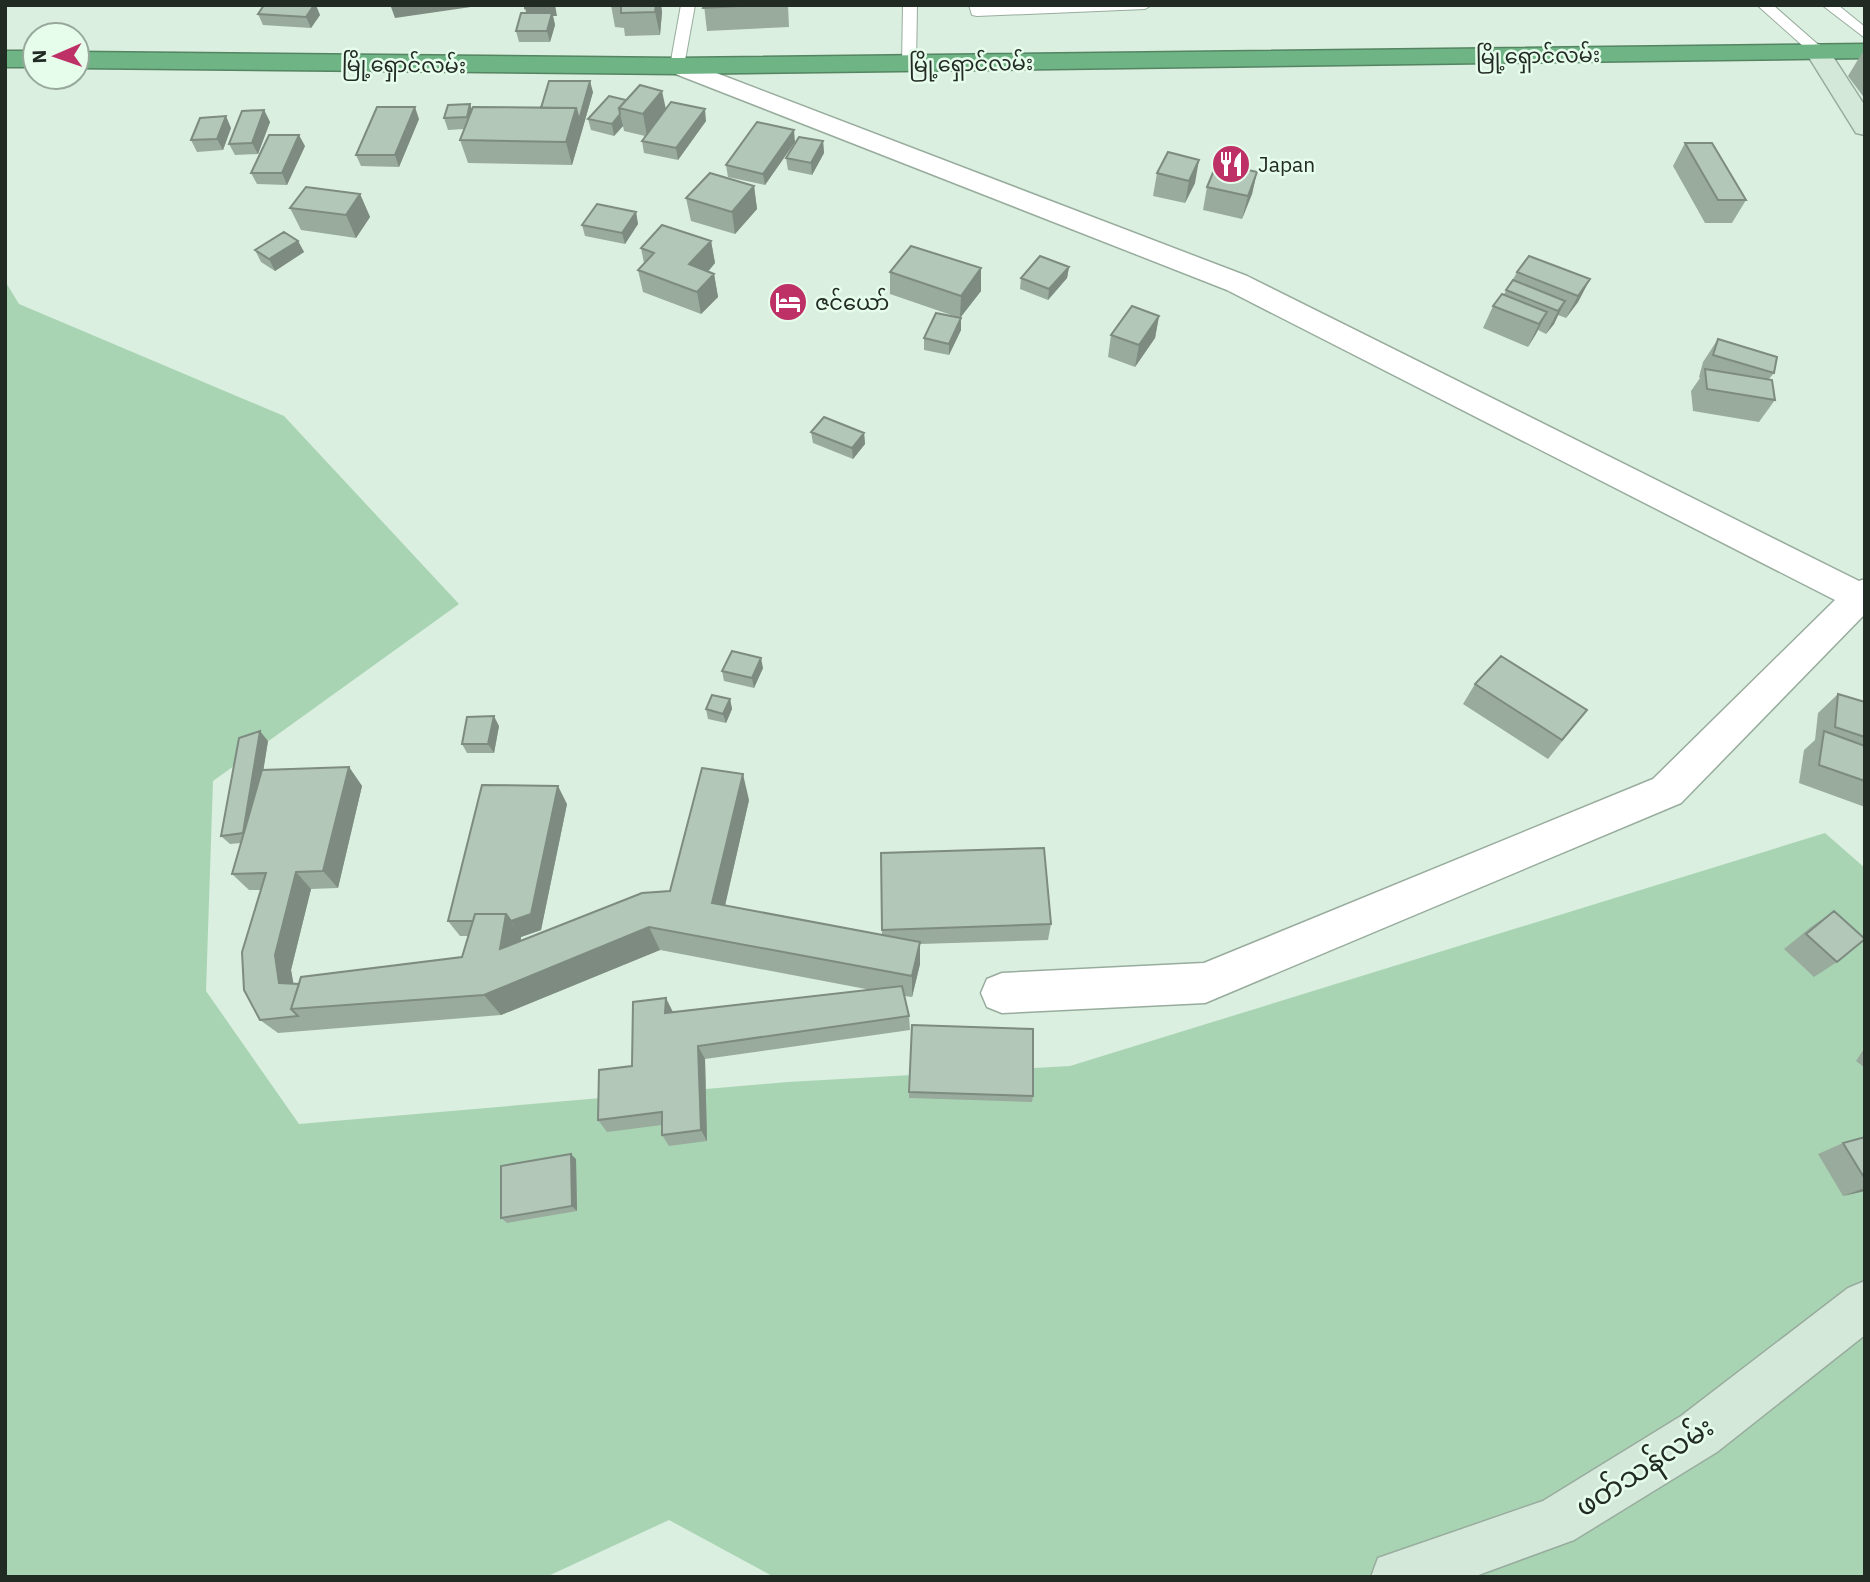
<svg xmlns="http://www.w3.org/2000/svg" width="1870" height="1582" font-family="'IBM Plex Sans','Noto Sans Myanmar',sans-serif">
  <rect width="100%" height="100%" fill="#daefdf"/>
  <path fill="#a9d4b4" d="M5,281l14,23 265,112 175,188 -246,177 -7,210 93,133 489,-42 282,-16 755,-233 40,35v709h-1091l-105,-57 -123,57h-541z"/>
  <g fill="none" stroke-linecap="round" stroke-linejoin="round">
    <defs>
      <path id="lane" d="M681,5h14l-11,61 -7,4 -7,-4z
        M903,5h14l-1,59 -7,4 -7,-4z
        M969,5h14v2l169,-2 -7,4 -168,7 -5,-1z
        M1757,5h16l49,43 2,3 -2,3h-10z
        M1822,5h16l27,22v11z"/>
      <path id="street" d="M677,58l570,218 612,305 6,-2v35l-184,189 -476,200 -203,10 -15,-6 -6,-14 6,-14 15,-6 202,-10 449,-184 182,-179 -608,-310 -559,-219 -4,-5 4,-5z"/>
      <path id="secondary" d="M1817,44l9,2 39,60v29l-9,-2 -51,-82 3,-5z
        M1865,1281v54l-148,117 -143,88 -101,37h-102l7,-19 165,-57 138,-85 167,-128z"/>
      <path id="highway" d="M1865,44v14l-1188,16 -600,-6v-16l600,6z
        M5,51h30v16h-30z"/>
    </defs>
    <use href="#lane" stroke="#98ac9d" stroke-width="2"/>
    <use href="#street" stroke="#98ac9d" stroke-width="3"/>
    <use href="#secondary" stroke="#98ac9d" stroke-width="3"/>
    <use href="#highway" stroke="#548462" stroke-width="3"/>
    <use href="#lane" fill="#fff" fill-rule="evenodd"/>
    <use href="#street" fill="#fff" fill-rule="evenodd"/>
    <use href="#secondary" fill="#d4e8da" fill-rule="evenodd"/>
    <use href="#highway" fill="#6fb484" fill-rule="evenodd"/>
  </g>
  <path fill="#99ab9d" d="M611,5h50l1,7 -2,23 -35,1 -1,-8 -9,-1z
    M704,5h84l1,22 -82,4z
    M527,13l30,3h-4l2,9 -5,17h-31l-3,-11z
    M258,14l62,1 -9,13 -48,-3z
    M1862,53h3v46l-17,-23z
    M593,92l-21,73 -104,-2 -8,-23 4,-11 -16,1 -4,-12 26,-14 2,6 69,-2z
    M609,96l57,14 40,11 -28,39 -34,-7 -2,-12 3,-5 -21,-5 -1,-5 -9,10 -23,-6 -3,-11z
    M264,110l6,12 -12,32 -23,1 -6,-11z
    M419,119l-20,48 -38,-1 -5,-11z
    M231,128l-8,22 -26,2 -6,-12z
    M823,141l1,12 -12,22 -24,-5 -2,-12z
    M795,142l-30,43 -37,-8 -2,-12z
    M1685,143l61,57 -14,23h-27l-32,-57z
    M305,146l-18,39 -30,-1 -6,-11z
    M1168,152l27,31 -10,20 -32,-7 4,-23z
    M1257,172l-5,22 -10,25 -39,-9 4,-23z
    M754,186l3,23 -22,25 -44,-13 -5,-23z
    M360,194l10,23 -14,21 -55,-8 -11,-22z
    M636,212l2,12 -13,20 -40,-8 -3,-11z
    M298,241l6,11 -29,19 -14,-9 -6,-12z
    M711,241l4,22 -7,9 6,2 4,23 -17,17 -58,-22 -5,-22 6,-7 -3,-15z
    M1069,267l-2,11 -19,22 -28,-11 1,-11z
    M890,272l91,19 -21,27 1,12 -12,25 -25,-5v-12l36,-20 -70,-24z
    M1517,272l73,7 -12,23 -12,16 -8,-3 -4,9 -8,10 -8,-4 -10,17 -45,-19 10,-22 11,-12 8,-13z
    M1159,316l-4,22 -20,29 -27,-10 3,-22z
    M1718,339l56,34 -5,6 6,21 -16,22 -66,-11 -2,-20 9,-13 -1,-1 4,-15z
    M811,432l53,1 1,11 -12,15 -40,-16z
    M763,668l-9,20 -30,-7 -2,-10z
    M1475,684l97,45 -24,30 -85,-55z
    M1838,694l27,8v105l-66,-24 5,-33 11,-10 3,-27z
    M730,699l2,10 -6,14 -18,-4 -2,-10z
    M499,726l-5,27h-27l-5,-9z
    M268,741l-5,29 86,-3 13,19 -24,102 -27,1 -20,81 2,13 6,1 163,-27 6,-21h-8l-12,-15 119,-117 -26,126 -20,7v4l149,-50 79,-91 -24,106 157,29v-5l169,-6 -3,16 -128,4v20l-8,33 -8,-1 5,20 1,14 -205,29 2,82 -38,5 -7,-11v-10l-55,7 -9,-12 34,-54 41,-54 198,-22 -211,-40 -159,65 -223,18 -18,-13v-130h-11l-17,-16 9,-31 -11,1 -9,-8z
    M1834,911l3,51 -23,15 -30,-28 27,-22z
    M1865,1047v21l-9,-7z
    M909,1092l124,4 -1,6 -123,-4z
    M1865,1137v54l-22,5 -25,-42 25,-11z
    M576,1159l1,52 -70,12 -6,-5z"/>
  <path fill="#7d8b80" d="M314,5h2l4,10 -9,13 -5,-11z
    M402,5h69v2l-76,11 -4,-11z
    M546,5h9l2,11h-4l2,9 -5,17 -3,-11 -19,-11 -3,-12z
    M656,5h5l1,7 -2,23 -5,-23z
    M590,81l3,11 -11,39 -3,-11z
    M662,91l5,23 -20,22 -4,-22z
    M470,104l4,12 -3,13 -4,-12z
    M415,107l4,12 -20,48 -4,-12z
    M576,108l6,23 -10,34 -6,-23z
    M705,109l1,12 -28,39 -2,-12z
    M264,110l6,12 -12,32 -6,-11z
    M620,114l3,12 -9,10 -2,-12z
    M226,116l5,12 -8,22 -6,-11z
    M794,130l1,12 -30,43 -2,-11z
    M299,135l6,11 -18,39 -5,-12z
    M823,141l1,12 -12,22 -1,-12z
    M1199,160l-4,23 -10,20 4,-22z
    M1257,172l-5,22 -10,25 6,-23z
    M754,186l3,23 -22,25 -3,-22z
    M360,194l10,23 -14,21 -10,-23z
    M636,212l2,12 -13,20 -3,-11z
    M298,241l6,11 -29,19 -6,-12z
    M711,241l4,22 -21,24 -5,-23z
    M1069,267l-2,11 -19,22 1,-11z
    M981,268v23l-21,27 1,-22z
    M714,274l4,23 -17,17 -4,-22z
    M1590,279l-12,23 -12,16 12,-22z
    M1565,301l-11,23 -8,10 12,-23z
    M1547,312l-11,22 -8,13 11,-23z
    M1159,316l-4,22 -20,29 4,-22z
    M961,318v12l-12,25v-11z
    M864,433l1,11 -12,15 -1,-11z
    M761,658l2,10 -9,20 -2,-10z
    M730,699l2,10 -6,14 -3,-9z
    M494,716l5,10 -5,27 -6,-9z
    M260,731l8,10 -16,101 -9,-9z
    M349,767l13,19 -24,102 -15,-17z
    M743,774l6,26 -29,127 -8,-24z
    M558,786l9,18 -26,126 -20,7 -10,-16z
    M296,872l15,17 -20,81 5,27 -17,-14 -4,-28z
    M506,914l15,23 -5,34 -16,-22z
    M649,927l11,23 -159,65 -17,-20z
    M920,942v22l-8,33v-21z
    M666,998l7,14 -8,1z
    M698,1046l7,13 2,82 -6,-11z
    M571,1154l5,5 1,52 -5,-5z
    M1865,1188v3l-22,5z"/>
  <path fill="#b2c7b7" stroke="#7d8b80" stroke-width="2" d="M264,5h50l-8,12 -48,-3z
    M525,5h21l-21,3z
    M620,5h36l-1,7 -34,1v-8z
    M704,5h53l-54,3z
    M521,13h31l-5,18h-31z
    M549,81h41l-11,39 -3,-12h-35z
    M640,85l22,6 -19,23 -24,-6z
    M609,96l17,4 -7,8 1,6 -8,10 -24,-5z
    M671,102l34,7 -29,39 -34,-7z
    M470,104l-3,13 -23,1 4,-13z
    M377,107h38l-20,48h-39z
    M473,107l103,1 -10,34 -106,-2z
    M264,110l-12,33 -23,1 13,-33z
    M226,116l-9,23 -26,1 9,-22z
    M757,122l37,8 -31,44 -37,-9z
    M269,135h30l-17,38h-31z
    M799,137l24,4 -12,22 -25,-5z
    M1685,143h27l34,57h-28z
    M1168,152l31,8 -10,21 -32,-8z
    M1217,163l40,9 -9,24 -41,-9z
    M710,173l44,13 -22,26 -46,-14z
    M306,187l54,7 -14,21 -56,-7z
    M597,204l39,8 -14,21 -40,-8z
    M662,225l49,16 -22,23 25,10 -17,18 -59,-22 16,-17 -13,-5z
    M284,232l14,9 -29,18 -14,-9z
    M911,246l70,22 -20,28 -71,-24z
    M1040,256l29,11 -20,22 -28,-11z
    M1529,256l61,23 -12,17 -61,-24z
    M1513,280l52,21 -7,10 -52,-21z
    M1502,294l45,18 -8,12 -46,-18z
    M1132,306l27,10 -20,29 -28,-10z
    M936,313l25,5 -12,26 -25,-6z
    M1718,339l59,18 -3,16 -61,-18z
    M1705,369l67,11 3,20 -68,-11z
    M824,417l40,16 -12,15 -41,-16z
    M732,651l29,7 -9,20 -30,-7z
    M1501,656l86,54 -25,30 -87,-56z
    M1838,694l27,8v35l-30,-10z
    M712,695l18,4 -7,15 -17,-5z
    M494,716l-6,28h-26l5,-27z
    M260,731l-17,102 -22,3 18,-98z
    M1824,731l41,15v35l-46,-16z
    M349,767l-26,104 -27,1 -21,83 4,28 20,1 -8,25 7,7 -38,4 -16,-30 -2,-38 24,-79 -34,1 30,-104z
    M702,768l41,6 -31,129 208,39 -8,34 -263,-49 -165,68 -193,14 10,-32 161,-20 13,-43h31l-6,35 142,-56 28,-2z
    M482,785l76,1 -27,128 -20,7 -5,-7h-31l-2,7h-25z
    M1044,848l7,76 -169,6 -1,-77z
    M1834,911l31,28 -28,23 -31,-28z
    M902,986l7,30 -211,30 3,84 -39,5v-23l-64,8 1,-50 33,-4 1,-64 33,-4 -1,15z
    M912,1025l121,4v67l-124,-4z
    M1865,1137v42l-22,-36z
    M571,1154l1,52 -71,12v-52z"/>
  <defs>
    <symbol id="restaurant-disc" viewBox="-11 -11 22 22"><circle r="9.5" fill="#be3166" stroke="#e7fdec"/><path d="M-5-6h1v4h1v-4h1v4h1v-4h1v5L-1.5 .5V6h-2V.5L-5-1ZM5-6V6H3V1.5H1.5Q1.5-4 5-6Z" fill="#fff"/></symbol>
    <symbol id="hotel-disc" viewBox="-11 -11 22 22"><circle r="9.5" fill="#be3166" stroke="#e7fdec"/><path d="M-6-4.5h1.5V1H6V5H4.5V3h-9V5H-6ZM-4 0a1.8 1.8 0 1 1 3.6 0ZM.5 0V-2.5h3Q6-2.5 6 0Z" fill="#fff"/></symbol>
  </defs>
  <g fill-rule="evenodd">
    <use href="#restaurant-disc" x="1209" y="142" width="44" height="44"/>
    <use href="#hotel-disc" x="766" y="280" width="44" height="44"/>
  </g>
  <g text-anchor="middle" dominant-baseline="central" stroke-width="5" stroke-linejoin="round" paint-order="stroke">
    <g font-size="21" fill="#222a24" stroke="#e7fdec">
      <text transform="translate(1538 55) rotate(-1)">မြို့ရှောင်လမ်း</text>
      <text transform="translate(971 63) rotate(-1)">မြို့ရှောင်လမ်း</text>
      <text transform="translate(404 64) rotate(1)">မြို့ရှောင်လမ်း</text>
    </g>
    <g font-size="21" fill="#222a24" stroke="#e7fdec" text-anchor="start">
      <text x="1258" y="164">Japan</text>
      <text x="815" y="302">ဇင်ယော်</text>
    </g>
    <g font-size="28" fill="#222a24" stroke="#e7fdec">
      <text transform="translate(1644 1466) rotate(-33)">ဖတ်သန်လမ်း</text>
    </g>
  </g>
  <rect width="1870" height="1582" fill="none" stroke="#222a24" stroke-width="14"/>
  <g transform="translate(56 56) rotate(268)"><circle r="33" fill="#e7fdec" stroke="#98a99c" stroke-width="2"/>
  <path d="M0-5L12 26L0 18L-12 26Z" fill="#be3166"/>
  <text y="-10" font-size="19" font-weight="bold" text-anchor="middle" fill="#222a24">N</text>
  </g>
</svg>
